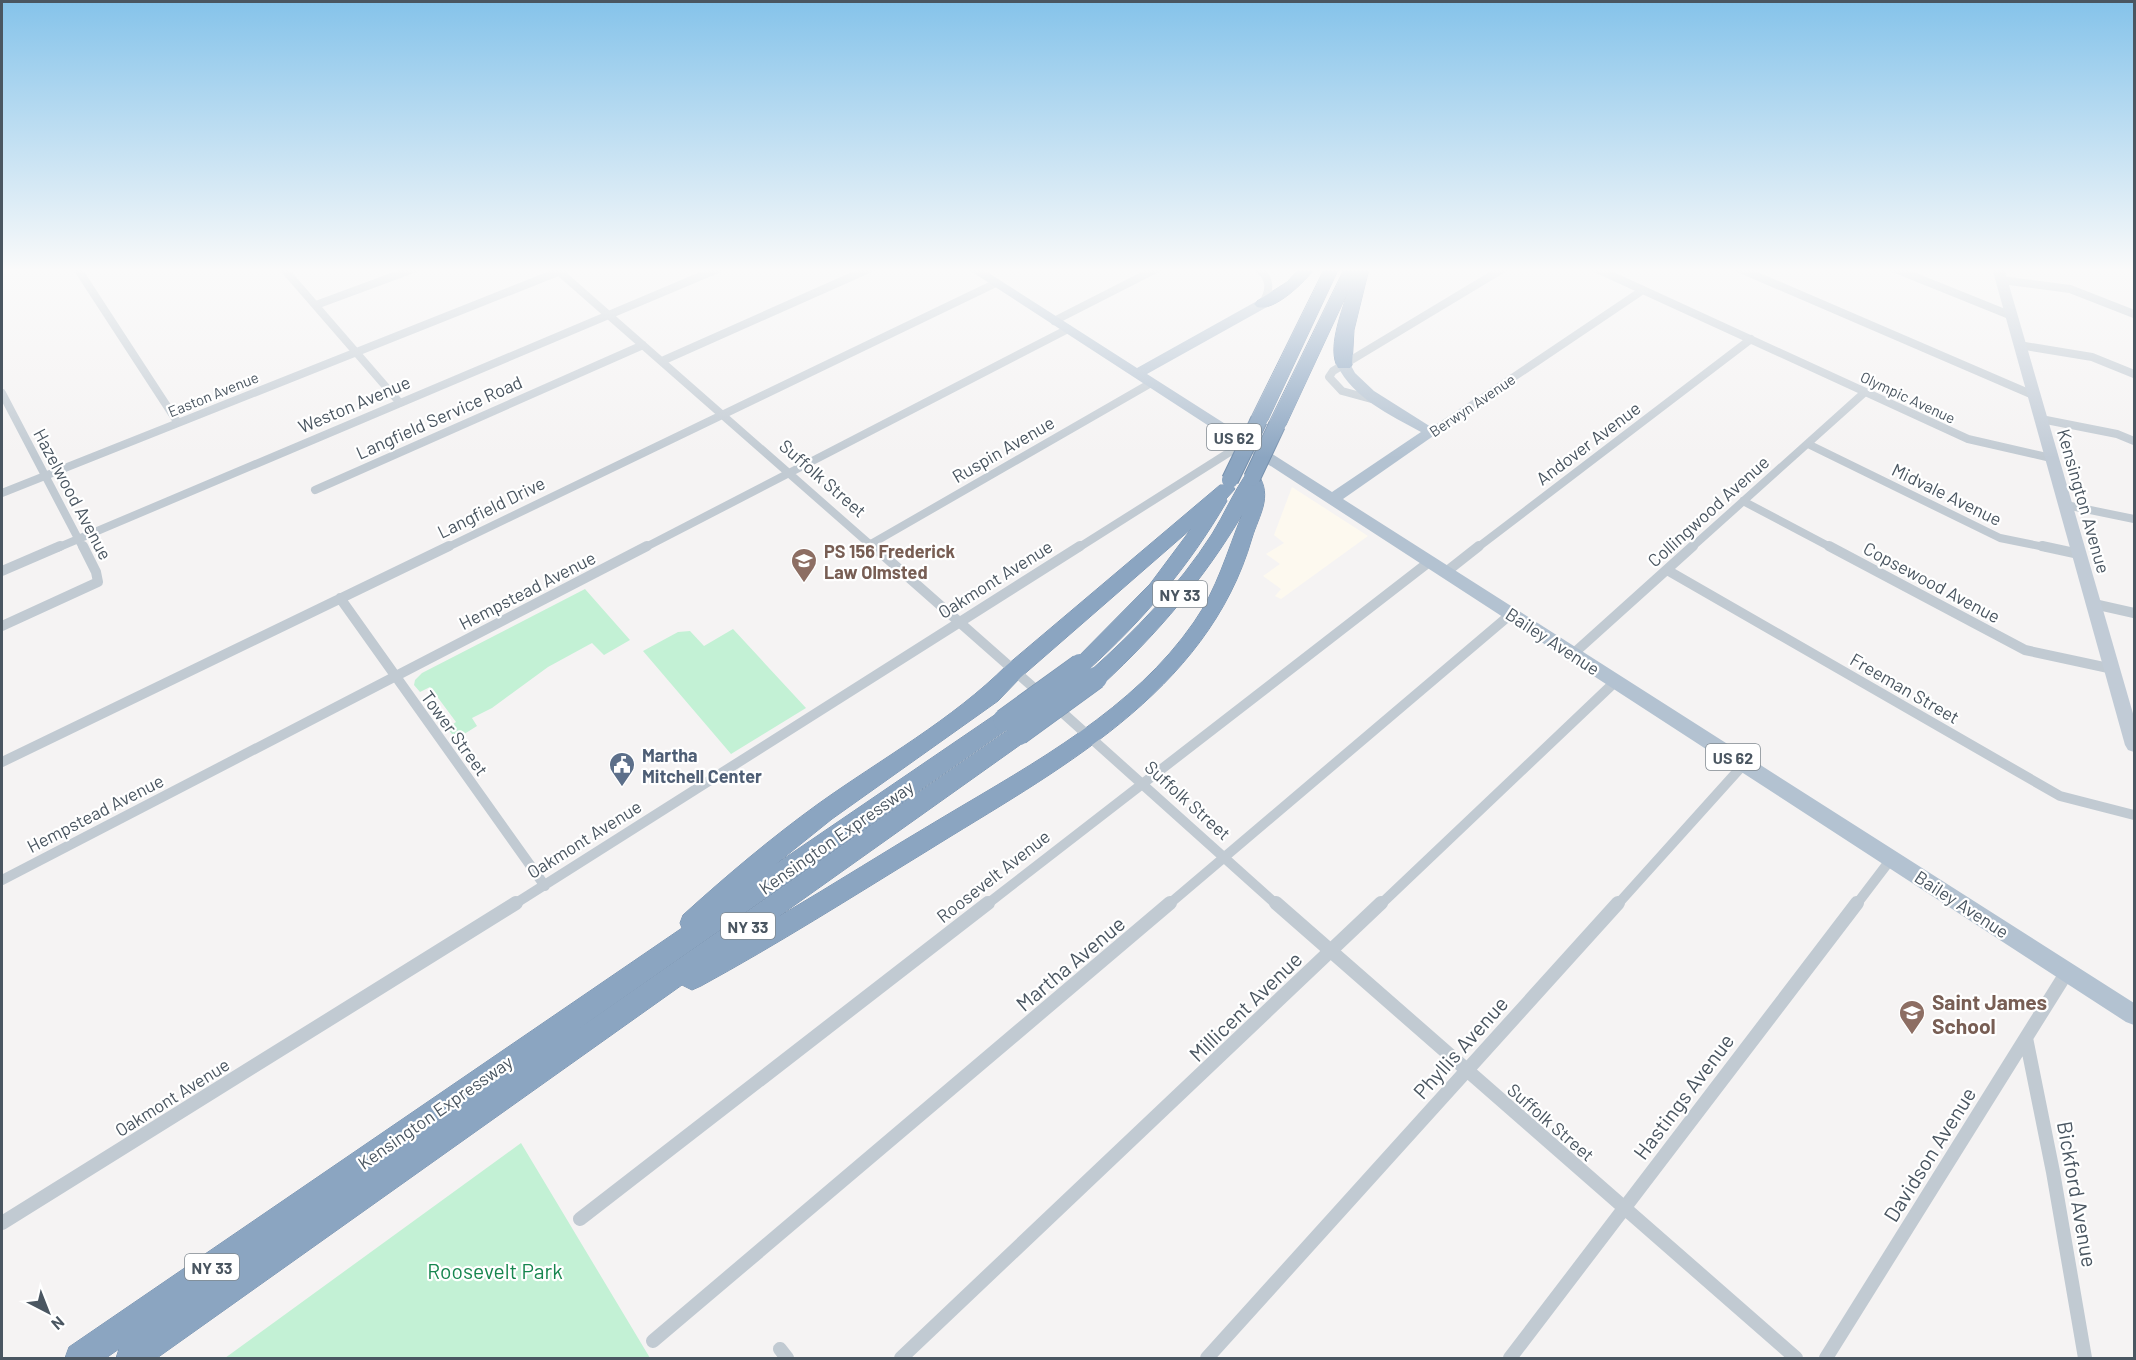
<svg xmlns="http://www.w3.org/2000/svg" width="2136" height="1360" font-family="Barlow,sans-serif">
  <rect width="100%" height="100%" fill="#f5f3f3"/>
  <path fill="#fdf9ef" d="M1292,487l76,49 -87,63 -6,-3 6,-7 -18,-13 17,-12 -14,-10 18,-11 -10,-8z"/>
  <path fill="#c3f1d5" d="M585,589l45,51 -26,15 -12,-12 -44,24 -56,41 -20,10 5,8 -16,10 -9,-2 -5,-6 9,-6 -26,-35 -10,5 -6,-7 1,-5 7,-7z
    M733,629l73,79 -75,46 -88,-103 35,-19 12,-1 14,15z
    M521,1143l129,215h-425z"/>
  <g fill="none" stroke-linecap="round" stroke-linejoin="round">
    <defs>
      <path id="highway" d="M1300,268h15c-10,14 -41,44 -58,39l-3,-3 3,-3 30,-19z
        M1325,268h14l-71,152 -3,4h-12l-3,-4z
        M1345,268l24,1 -15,61 -2,35 -2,3h-12c-11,-19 3,-54 9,-74l-61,131 -3,4h-12l-3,-4z
        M1252,472l6,2c15,23 1,41 -6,64 -45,156 -197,233 -325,313 -75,46 -149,93 -226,135l-9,4 -10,-5 -525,373h-41l3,-9 -13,9h-41l4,-11 613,-419 -2,-5 3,-8c43,-39 88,-77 135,-111 63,-45 134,-84 189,-139l213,-180h12l3,4 -9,10 1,2c-39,67 -83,118 -140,170l-7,2 -7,-2 -3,-6 80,-81 41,-55 -170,148 -23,24 -166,118 -56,45 220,-150 8,-3 8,3 3,6 -3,6 -441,308 440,-306 8,-3 8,3 3,6 -3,6 -249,177c56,-33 111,-68 167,-101 89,-53 189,-107 249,-194 23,-33 33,-70 48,-107 -38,64 -84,118 -139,169l-7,2 -7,-2 -3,-6 3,-6c46,-41 89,-85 123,-138 12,-19 21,-41 34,-60z"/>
    </defs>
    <use href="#highway" stroke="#7690ad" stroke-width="1"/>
    <path stroke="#c1cad2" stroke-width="8" d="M77,268l101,155
      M283,268l117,135
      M555,268l319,280
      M1258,268c13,11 13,22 4,36
      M1595,268l373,171 83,19
      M1738,268l295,127
      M1893,268l119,48
      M2001,280l69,9 64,25
      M316,305l100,-37
      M1054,321l104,-53
      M2019,345l73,12 42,17
      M662,361l209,-93
      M2,393l81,155
      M1375,400l-33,-9 -13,-14 4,-6 171,-103
      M2041,419l76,15 17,7
      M1432,432l211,-142
      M1808,444l192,94 49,10
      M315,490l328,-145
      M2,493l566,-225
      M1743,501l89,47
      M2066,505l68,14
      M871,544l280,-161
      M57,548l663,-280
      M446,548l550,-265
      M644,548l424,-219
      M1078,548l166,-105
      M1477,548l274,-209
      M1691,548l174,-156"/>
    <path stroke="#c1cad2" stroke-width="10" d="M873,546l169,149
      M1829,546l196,104 88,19
      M2042,546l37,8
      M1667,570l393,226 74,19
      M2,571l58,-25
      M1446,572l33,-26
      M340,598l205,288
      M2094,604l40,9
      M2,626l96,-44 -2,-10 -13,-26
      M1573,654l120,-108
      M1054,705l223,200
      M2,762l447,-216
      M2,880l645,-334
      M513,905l567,-359
      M986,905l443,-343
      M1168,905l343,-291
      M1380,905l236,-224
      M1617,905l127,-141
      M1856,905l35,-46"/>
    <path stroke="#c1cad2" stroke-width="14" d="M1276,903l520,455
      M2026,1038l27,134 32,186
      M580,1219l408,-316
      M2,1223l514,-320
      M653,1341l517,-438
      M780,1349l7,9
      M901,1358l480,-455
      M1207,1358l411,-455
      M1510,1358l347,-455
      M1826,1358l241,-386"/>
    <path fill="#c1cbd6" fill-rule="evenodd" d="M1992,268h12l130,449v35l-6,-2 -3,-5z"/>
    <path fill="#b3c2d1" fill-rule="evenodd" d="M966,268h15l156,100 120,-67h10l2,3 -2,3 -120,67 185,118 89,-60c-31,-17 -68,-34 -84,-67l2,-3h10l6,11 19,18 65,41 -96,67 791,504v22l-8,-3z"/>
    <use href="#highway" fill="#8ba5c1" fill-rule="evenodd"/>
    <defs>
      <path id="highway-bridge-far1" d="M1252,478l25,-53
        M1230,480l29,-60"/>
      <path id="highway-bridge" d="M1004,720l76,-55
        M1019,734l77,-56"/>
    </defs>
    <use href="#highway-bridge-far1" stroke="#7690ad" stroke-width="18" stroke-linecap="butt"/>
    <use href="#highway-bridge" stroke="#7690ad" stroke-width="23" stroke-linecap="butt"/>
    <use href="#highway-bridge-far1" stroke="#8ba5c1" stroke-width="16"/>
    <use href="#highway-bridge" stroke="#8ba5c1" stroke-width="22"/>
  </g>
  <linearGradient id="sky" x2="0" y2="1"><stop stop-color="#85c3ea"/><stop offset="0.59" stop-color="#fafafa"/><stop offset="1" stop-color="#fafafa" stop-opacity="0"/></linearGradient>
  <rect width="2136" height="458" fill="url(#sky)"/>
  <defs>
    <symbol id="school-pin" viewBox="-11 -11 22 30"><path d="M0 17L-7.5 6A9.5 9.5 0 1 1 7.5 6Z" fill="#8d6e63" stroke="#fff"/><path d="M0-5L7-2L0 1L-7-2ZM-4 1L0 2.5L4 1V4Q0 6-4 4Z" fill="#fff"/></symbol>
    <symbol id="civic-pin" viewBox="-11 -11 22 30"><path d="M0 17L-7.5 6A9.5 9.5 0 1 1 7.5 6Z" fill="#5c6f8a" stroke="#fff"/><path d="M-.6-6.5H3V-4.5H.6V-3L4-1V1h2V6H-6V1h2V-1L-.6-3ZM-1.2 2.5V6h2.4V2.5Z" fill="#fff"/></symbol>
  </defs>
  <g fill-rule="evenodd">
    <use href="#school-pin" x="789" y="546" width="30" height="40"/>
    <use href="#civic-pin" x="607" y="750" width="30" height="40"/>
    <use href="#school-pin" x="1897" y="998" width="30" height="40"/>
  </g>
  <g text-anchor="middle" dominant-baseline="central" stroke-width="4.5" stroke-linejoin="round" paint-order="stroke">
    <g font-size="15" fill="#4a5661" stroke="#fff">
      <text transform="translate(213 394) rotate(-22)">Easton Avenue</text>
      <text transform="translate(1908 397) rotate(25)">Olympic Avenue</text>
      <text transform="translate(1472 405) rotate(-34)">Berwyn Avenue</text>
    </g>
    <g fill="#fff" stroke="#808990" stroke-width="1.5">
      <rect x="1207" y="424" width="54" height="26" rx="4.5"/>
      <rect x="1153" y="581" width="54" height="26" rx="4.5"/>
      <rect x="1706" y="744" width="54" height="26" rx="4.5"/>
      <rect x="721" y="913" width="54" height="26" rx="4.5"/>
      <rect x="185" y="1254" width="54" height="26" rx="4.5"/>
    </g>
    <g font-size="16" font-weight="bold" fill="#4a5661">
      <text x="1234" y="437">US 62</text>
      <text x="1180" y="594">NY 33</text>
      <text x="1733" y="757">US 62</text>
      <text x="748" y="926">NY 33</text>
      <text x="212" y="1267">NY 33</text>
    </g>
    <g font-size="18" fill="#4a5661" stroke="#fff">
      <text transform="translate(354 404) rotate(-23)">Weston Avenue</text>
      <text transform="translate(439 417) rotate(-24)">Langfield Service Road</text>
      <text transform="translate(1588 443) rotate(-37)">Andover Avenue</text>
      <text transform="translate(1003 449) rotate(-30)">Ruspin Avenue</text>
      <text transform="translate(823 478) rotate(41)">Suffolk Street</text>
      <text transform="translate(73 494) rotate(62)">Hazelwood Avenue</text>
      <text transform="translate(1947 494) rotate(26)">Midvale Avenue</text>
      <text transform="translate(2084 501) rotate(74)">Kensington Avenue</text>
      <text transform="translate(491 507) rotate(-26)">Langfield Drive</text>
      <text transform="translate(1708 511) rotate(-42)">Collingwood Avenue</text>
      <text transform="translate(995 579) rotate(-32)">Oakmont Avenue</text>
      <text transform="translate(1932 582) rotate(28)">Copsewood Avenue</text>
      <text transform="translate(527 590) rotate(-27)">Hempstead Avenue</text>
      <text transform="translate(1553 641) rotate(33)">Bailey Avenue</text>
      <text transform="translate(1905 688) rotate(30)">Freeman Street</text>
      <text transform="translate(455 733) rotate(54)">Tower Street</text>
      <text transform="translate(1188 800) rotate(42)">Suffolk Street</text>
      <text transform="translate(95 813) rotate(-27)">Hempstead Avenue</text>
      <text transform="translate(836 837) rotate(-35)">Kensington Expressway</text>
      <text transform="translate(584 839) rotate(-32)">Oakmont Avenue</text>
      <text transform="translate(993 876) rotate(-38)">Roosevelt Avenue</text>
      <text transform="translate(1962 904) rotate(33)">Bailey Avenue</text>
      <text transform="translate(172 1097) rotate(-32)">Oakmont Avenue</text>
      <text transform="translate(435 1112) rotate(-35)">Kensington Expressway</text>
      <text transform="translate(1551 1122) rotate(41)">Suffolk Street</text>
    </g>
    <g font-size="18" font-weight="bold" fill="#785e54" stroke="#fff" text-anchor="start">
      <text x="824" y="551">PS 156 Frederick<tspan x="824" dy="21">Law Olmsted</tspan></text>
    </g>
    <g font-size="18" font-weight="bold" fill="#4e5e75" stroke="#fff" text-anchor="start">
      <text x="642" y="755">Martha<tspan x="642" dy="21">Mitchell Center</tspan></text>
    </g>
    <g font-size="21" fill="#4a5661" stroke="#fff">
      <text transform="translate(1070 963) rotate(-40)">Martha Avenue</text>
      <text transform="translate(1245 1006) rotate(-44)">Millicent Avenue</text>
      <text transform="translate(1460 1047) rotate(-48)">Phyllis Avenue</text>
      <text transform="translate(1683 1096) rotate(-53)">Hastings Avenue</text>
      <text transform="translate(1929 1154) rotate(-58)">Davidson Avenue</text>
      <text transform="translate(2078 1194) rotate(80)">Bickford Avenue</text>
    </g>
    <g font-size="21" font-weight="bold" fill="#785e54" stroke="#fff" text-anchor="start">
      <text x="1932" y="1001">Saint James<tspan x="1932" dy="24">School</tspan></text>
    </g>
    <g font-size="21" fill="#17864f" stroke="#fff">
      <text x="495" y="1270">Roosevelt Park</text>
    </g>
  </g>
  <rect width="2136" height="1360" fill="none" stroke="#4a5661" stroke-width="6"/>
  <g transform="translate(48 1312) rotate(138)" stroke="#ffffff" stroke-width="4.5" paint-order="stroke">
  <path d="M0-4.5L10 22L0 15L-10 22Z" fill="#4a5661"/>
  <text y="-9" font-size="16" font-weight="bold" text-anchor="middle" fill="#4a5661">N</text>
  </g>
</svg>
